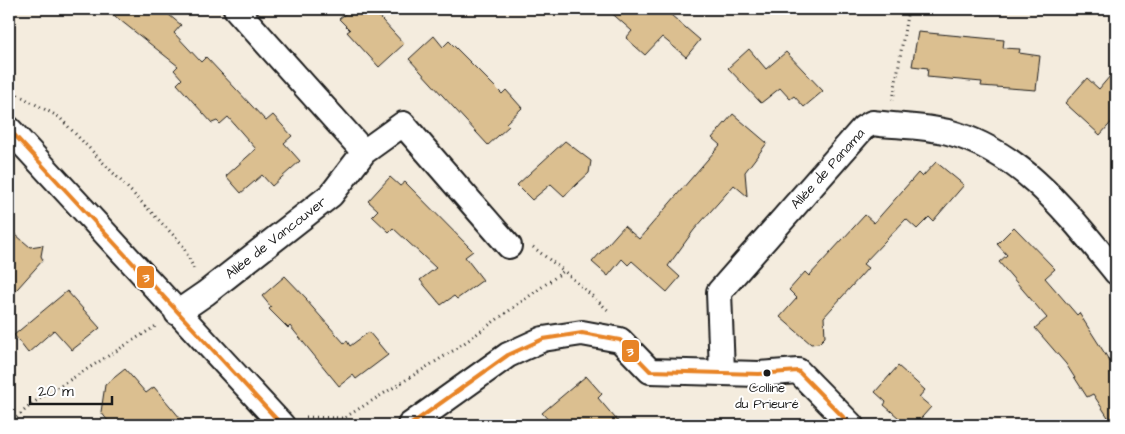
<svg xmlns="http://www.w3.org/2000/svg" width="1125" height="434" font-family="'Architects Daughter',sans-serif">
  <rect width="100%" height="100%" fill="#f4ecde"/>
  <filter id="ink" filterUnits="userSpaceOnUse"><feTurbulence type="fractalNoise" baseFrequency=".02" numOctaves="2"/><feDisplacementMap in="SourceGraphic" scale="10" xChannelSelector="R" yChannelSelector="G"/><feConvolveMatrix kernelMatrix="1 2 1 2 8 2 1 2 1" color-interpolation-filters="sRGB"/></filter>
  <g filter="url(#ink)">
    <path fill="#dbbf90" stroke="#1c1c1c" d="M106,9h56l19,16 -7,8 27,29 5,-5 60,64 7,-6 19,21 -8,7 16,18 -28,25 -10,-11 -21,18 -15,-17 30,-27 -28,-32 -8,7 -3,-3 -5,2 -35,-39 5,-5 -8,-9 4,-4z
      M351,9h21l32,35 -25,23 -32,-35 3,-2 -11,-11z
      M607,9h57l36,31 -14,17 -24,-20 -17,18 -19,-17 6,-7z
      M918,32l86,8 -1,8 17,1 -1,4 21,3 -4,34 -55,-4 1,-4 -55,-5 1,-9 -16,-2z
      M434,36l9,11 6,-6 53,53 4,-4 16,18 -16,15 3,3 -21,19 -79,-86z
      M749,49l17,20 20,-17 37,39 -19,16 -10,-11 -4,3 -10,-11 -19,15 -33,-35z
      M1116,69v48l-16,18 -35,-32 22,-25 12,11z
      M733,114l34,29 -22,29 2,24 -13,-11 -40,45 -26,36 12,11 -13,15 -35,-31 -4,4 -6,-6 -14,17 -16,-14 32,-36 15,13 81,-94 -8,-7z
      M565,141l26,20 -2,12 -25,23 -13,-12 -19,16 -15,-15z
      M936,162l28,23 -31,36 -4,-4 -12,12 -11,-10 -43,45 5,4 -44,49 1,20 -6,6 -8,1 -31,-27 17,-19 -8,-8 16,-18 4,4 56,-61 9,8 44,-50 4,4z
      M390,177l10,9 5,-4 68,69 -8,6 18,23 -26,19 -3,-3 -13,9 -21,-25 16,-12 -43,-40 -4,4 -17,-16 6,-6 -10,-9z
      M1014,227l41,42 -10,9 32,37 2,-2 37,58v54h-3l-20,-31 -6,3 -21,-33 -31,-36 12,-10 -48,-56 8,-7 -10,-11z
      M9,229l21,18 13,-2 -2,11 2,4 -34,38z
      M285,276l22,23 -1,1 38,43 3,-2 3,5 19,-14 19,23 -32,24 -3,-4 -14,11 -49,-60 -2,2 -19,-19 2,-2 -9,-11z
      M67,291l33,37 -28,22 -18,-20 -26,23 -14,-18z
      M898,366l27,24 -6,7 12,10 -16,18h-8l-23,-20 2,-3 -11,-10z
      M125,369l21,24 8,-6 32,38h-62l-16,-4 -7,-9 4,-27z
      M586,376l16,18 -4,4 23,27h-68l-11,-12z"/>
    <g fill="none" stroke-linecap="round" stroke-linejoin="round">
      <defs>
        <path id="street" d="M9,129l273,296
          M364,152l39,-28 106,122
          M177,313l29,-20 125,-98 33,-43 -128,-143
          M722,372l-3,-80 144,-164 9,-5c24,3 52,3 76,9 75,20 121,83 168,140
          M410,425l98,-70 35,-16 39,-6 38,7 30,31 109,3 39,-3 53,54"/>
      </defs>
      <use href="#street" stroke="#1c1c1c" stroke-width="28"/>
      <path stroke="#1c1c1c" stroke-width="3" stroke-dasharray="1 4" stroke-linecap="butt" d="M9,90l50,27 123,127 13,27
        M893,100l15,-91
        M533,247l31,24
        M306,417l38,1 112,-69 108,-78 45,40
        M9,424l24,-21 123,-77"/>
      <use href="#street" stroke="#fff" stroke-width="24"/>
      <defs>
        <path id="bus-1" d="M9,129l273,296
          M410,425l98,-70 35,-16 39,-6 38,7 30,31 109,3 39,-3 53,54"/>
      </defs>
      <use href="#bus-1" stroke="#fff" stroke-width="8"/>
      <use href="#bus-1" stroke="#e88426" stroke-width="4"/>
    </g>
  </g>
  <circle fill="#1c1c1c" stroke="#fff" stroke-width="2" cx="767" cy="373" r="4.5"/>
  <g text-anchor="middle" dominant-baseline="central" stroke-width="4" stroke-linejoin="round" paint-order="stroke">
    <g font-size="13" fill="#1c1c1c" stroke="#fff">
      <text x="767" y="388">Colline<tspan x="767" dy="16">du Prieuré</tspan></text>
    </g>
    <g font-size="14" fill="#1c1c1c" stroke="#fff">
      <text transform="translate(828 169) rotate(-48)">Allée de Panama</text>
      <text transform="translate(276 238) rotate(-38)">Allée de Vancouver</text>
    </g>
  </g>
  <g stroke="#fff" stroke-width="2">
    <rect x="136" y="265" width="19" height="24" rx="5" fill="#e88426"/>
    <rect x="621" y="339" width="19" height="24" rx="5" fill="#e88426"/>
  </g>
  <g font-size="14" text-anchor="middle" font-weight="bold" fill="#fff">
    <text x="146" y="282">3</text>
    <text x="630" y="356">3</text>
  </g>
  <rect width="1125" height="434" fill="none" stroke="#fff" stroke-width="30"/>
  <rect x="15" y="15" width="1095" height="404" fill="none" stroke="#1c1c1c" stroke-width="2" filter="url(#ink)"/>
  <path d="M30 396v8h82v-8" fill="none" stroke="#1c1c1c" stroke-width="2.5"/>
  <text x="38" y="396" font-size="15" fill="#1c1c1c" stroke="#ffffff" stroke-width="4" paint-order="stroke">20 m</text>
</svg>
